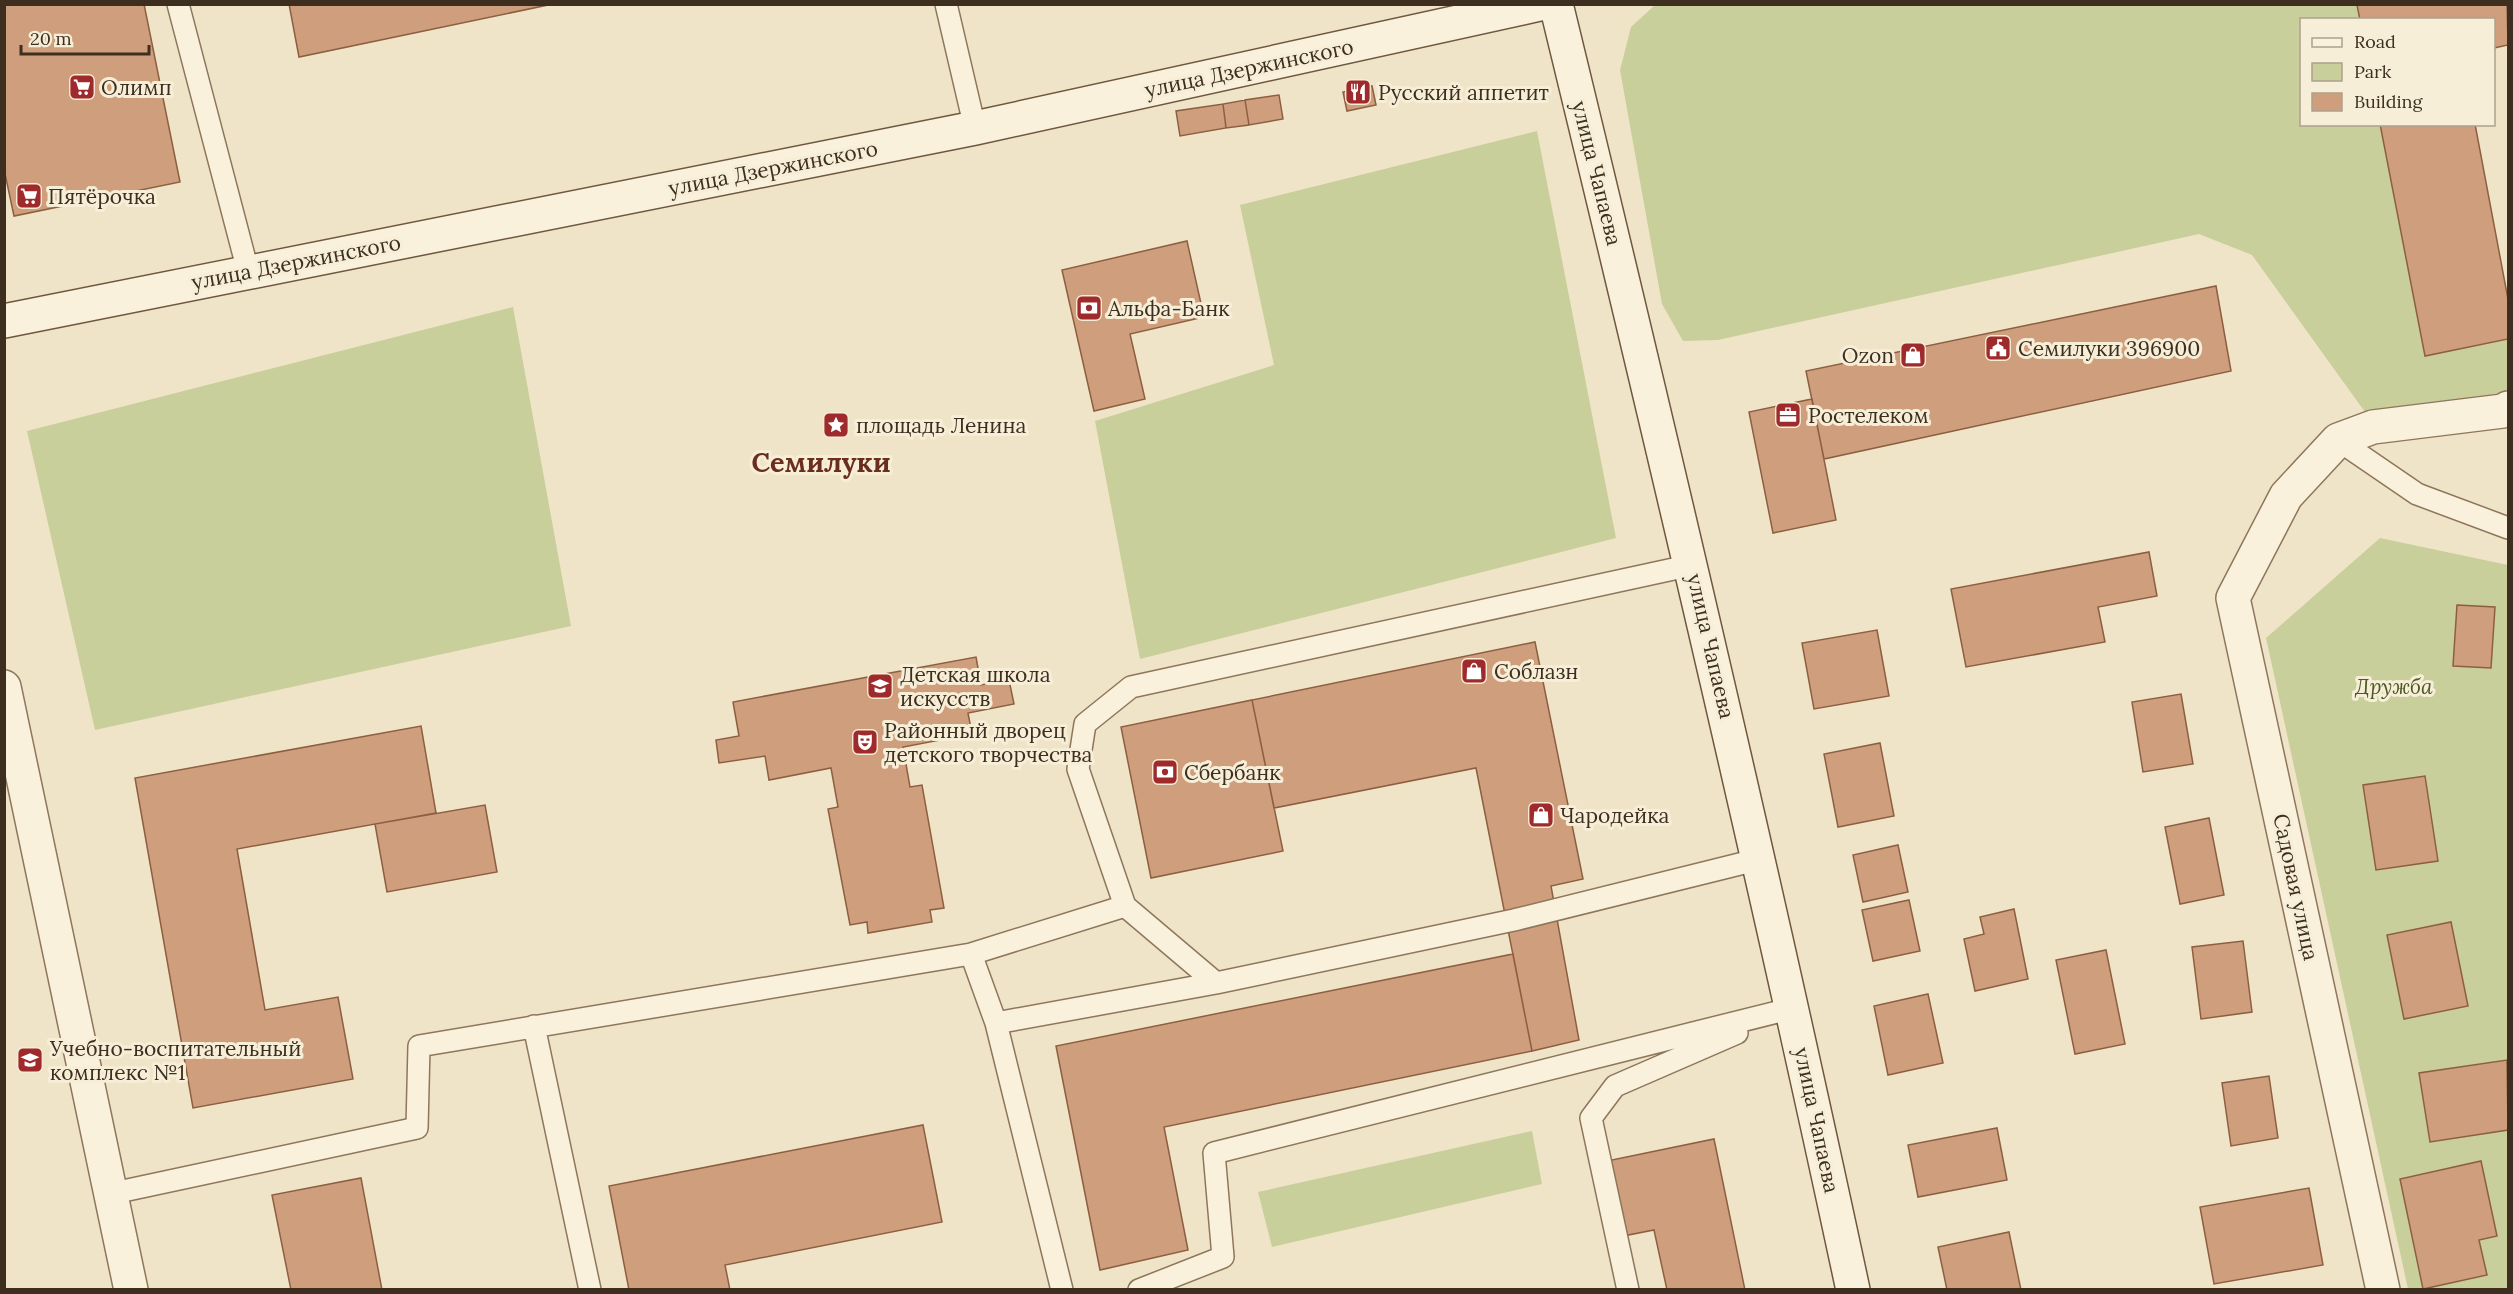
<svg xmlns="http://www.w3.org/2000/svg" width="2513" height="1294" font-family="Lora,serif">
  <rect width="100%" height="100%" fill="#f0e4c8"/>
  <path fill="#c9cf9b" d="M1655,5h705h-3l3,14 -58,1v104l78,1 46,231 82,-17v66l-138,14 -118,-164 -53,-21 -481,106 -35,1 -21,-37 -42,-234 11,-43z
    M1537,131l79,407 -476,121 -45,-238 179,-56 -34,-160z
    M513,307l58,319 -476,104 -68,-299z
    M2380,538l128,27v724h-100l-142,-651z
    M1532,1131l10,53 -270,63 -14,-55z"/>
  <path fill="#cf9f7d" stroke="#8d5f41" stroke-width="1.5" d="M4,4h140l36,178 -166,34 -10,-47z
    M289,4h264l-254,53z
    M2507,4l1,41 -14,3v-28h-134l-3,-15z
    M1372,86l4,19 -29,6 -4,-19z
    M1279,95l4,24 -34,6 -4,-25z
    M1245,100l4,25 -23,3 -3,-24z
    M1223,104l3,24 -46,8 -4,-25z
    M2380,124h95l33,175v40l-83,17z
    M1187,241l17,76 -74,17 15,65 -51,12 -32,-141z
    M2216,286l15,85 -407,88 -18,-88z
    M1812,399l24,121 -63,13 -24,-121z
    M2149,552l8,44 -59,11 7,35 -139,25 -15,-78z
    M2457,605l38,2 -4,61 -38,-2z
    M1877,630l12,66 -75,13 -12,-66z
    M1535,642l48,237 -32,7 28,154 -47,11 -56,-283 -202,40 -22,-108z
    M976,657l5,28 28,-5 5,24 -46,9 4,21 -69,13 7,40 12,-2 22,123 -14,2 2,12 -64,11 -1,-11 -17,3 -22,-116 10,-2 -7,-39 -62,12 -4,-24 -46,7 -3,-23 23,-4 -6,-34z
    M2181,694l12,70 -50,8 -11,-70z
    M1252,700l31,151 -132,27 -30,-151z
    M421,726l15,87 -199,36 28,161 73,-13 15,82 -160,29 -58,-330z
    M1880,743l14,73 -56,11 -14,-73z
    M2425,776l13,85 -62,9 -13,-85z
    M485,805l12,67 -110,20 -12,-68z
    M2209,818l15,77 -44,9 -15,-77z
    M1898,845l10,47 -45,10 -10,-47z
    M1909,900l11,51 -47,10 -11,-51z
    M2014,909l14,70 -53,12 -11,-52 20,-5 -4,-17z
    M2451,922l17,84 -64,13 -17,-84z
    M2243,941l9,71 -51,7 -9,-72z
    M2106,950l19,94 -50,10 -19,-94z
    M1513,954l19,97 -368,76 24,123 -88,20 -44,-224z
    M1928,994l15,69 -55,12 -14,-69z
    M2507,1060l1,70 -78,12 -11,-69z
    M2269,1076l9,62 -47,8 -9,-63z
    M923,1125l19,97 -217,43 5,25h-101l-20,-104z
    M1997,1128l10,52 -89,17 -10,-52z
    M1714,1139l31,151h-78l-13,-60 -36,7 -16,-75z
    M2481,1161l16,75 -18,4 8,35 -64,14 -23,-110z
    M361,1178l21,112h-91l-19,-95z
    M2309,1188l14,77 -109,19 -14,-77z
    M2009,1232l12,58h-74l-9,-43z"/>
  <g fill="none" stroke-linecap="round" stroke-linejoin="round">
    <defs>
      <path id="lane" d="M178,4l70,267
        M946,4l29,124
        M2338,440l79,54 91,34
        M1125,906l91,77
        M971,954l25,69 66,267
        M996,1023l220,-40 298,-63 246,-61
        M534,1026l56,264
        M109,1194l308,-66 2,-82 552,-92 154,-48 -47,-137 7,-45 46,-37 561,-122
        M1139,1290l84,-33 -9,-104 579,-145
        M1628,1290l-37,-172 24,-32 122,-53"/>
      <path id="street" d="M4,687l127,603
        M2383,1290l-150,-692 53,-102 52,-56 35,-13 130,-16 5,-3"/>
      <path id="secondary" d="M1556,4c104,428 205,855 297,1286
        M4,321l971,-193 565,-124"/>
    </defs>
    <use href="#lane" stroke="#8d765c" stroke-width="24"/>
    <use href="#street" stroke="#8d765c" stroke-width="36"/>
    <use href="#secondary" stroke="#6f573f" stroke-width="36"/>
    <use href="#lane" stroke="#faf1dc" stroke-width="21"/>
    <use href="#street" stroke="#faf1dc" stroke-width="33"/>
    <use href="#secondary" stroke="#faf1dc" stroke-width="33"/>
  </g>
  <defs>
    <symbol id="supermarket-square" viewBox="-11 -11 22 22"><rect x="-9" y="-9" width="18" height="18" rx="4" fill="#9e2a2b" stroke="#f7eed8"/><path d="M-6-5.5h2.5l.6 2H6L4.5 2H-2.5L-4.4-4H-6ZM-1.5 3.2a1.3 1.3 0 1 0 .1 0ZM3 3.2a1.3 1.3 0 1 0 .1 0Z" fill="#fff"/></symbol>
    <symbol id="restaurant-square" viewBox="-11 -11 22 22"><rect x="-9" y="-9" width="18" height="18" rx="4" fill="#9e2a2b" stroke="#f7eed8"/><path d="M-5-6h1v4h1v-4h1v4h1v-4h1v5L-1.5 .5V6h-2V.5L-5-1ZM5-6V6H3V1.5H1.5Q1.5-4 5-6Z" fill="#fff"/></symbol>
    <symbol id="bank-square" viewBox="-11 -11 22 22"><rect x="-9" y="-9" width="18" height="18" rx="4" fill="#9e2a2b" stroke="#f7eed8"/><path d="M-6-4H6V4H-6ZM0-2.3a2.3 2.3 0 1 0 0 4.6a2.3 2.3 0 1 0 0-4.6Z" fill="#fff"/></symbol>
    <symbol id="civic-square" viewBox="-11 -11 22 22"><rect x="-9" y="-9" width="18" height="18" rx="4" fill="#9e2a2b" stroke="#f7eed8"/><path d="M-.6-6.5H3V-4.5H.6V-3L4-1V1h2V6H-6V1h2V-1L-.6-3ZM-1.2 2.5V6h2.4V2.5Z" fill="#fff"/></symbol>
    <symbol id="shop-square" viewBox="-11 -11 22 22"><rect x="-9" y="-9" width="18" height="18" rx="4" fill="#9e2a2b" stroke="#f7eed8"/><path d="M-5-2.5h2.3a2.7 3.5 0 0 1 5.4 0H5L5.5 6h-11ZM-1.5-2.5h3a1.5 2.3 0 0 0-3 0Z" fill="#fff"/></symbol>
    <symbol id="office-square" viewBox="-11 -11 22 22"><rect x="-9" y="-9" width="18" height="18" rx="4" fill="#9e2a2b" stroke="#f7eed8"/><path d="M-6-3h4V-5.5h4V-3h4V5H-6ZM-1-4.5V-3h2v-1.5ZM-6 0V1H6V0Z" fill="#fff"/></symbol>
    <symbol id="sight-square" viewBox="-11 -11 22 22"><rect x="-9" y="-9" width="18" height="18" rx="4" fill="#9e2a2b" stroke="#f7eed8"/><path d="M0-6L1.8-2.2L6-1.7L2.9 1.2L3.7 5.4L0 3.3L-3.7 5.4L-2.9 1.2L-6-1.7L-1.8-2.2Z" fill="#fff"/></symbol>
    <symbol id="school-square" viewBox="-11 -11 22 22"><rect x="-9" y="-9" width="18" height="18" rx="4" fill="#9e2a2b" stroke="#f7eed8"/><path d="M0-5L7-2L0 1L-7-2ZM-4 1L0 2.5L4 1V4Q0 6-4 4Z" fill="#fff"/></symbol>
    <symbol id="theatre-square" viewBox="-11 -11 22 22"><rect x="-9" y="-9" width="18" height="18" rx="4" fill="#9e2a2b" stroke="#f7eed8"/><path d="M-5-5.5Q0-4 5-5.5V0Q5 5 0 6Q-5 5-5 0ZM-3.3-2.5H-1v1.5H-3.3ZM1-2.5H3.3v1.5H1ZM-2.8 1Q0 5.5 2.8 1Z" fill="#fff"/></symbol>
  </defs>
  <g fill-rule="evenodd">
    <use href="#supermarket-square" x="67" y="72" width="30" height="30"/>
    <use href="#restaurant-square" x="1343" y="77" width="30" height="30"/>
    <use href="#supermarket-square" x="14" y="181" width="30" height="30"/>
    <use href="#bank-square" x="1074" y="293" width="30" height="30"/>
    <use href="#civic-square" x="1983" y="333" width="30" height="30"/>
    <use href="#shop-square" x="1898" y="340" width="30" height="30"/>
    <use href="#office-square" x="1773" y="400" width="30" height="30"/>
    <use href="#sight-square" x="821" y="410" width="30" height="30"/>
    <use href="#shop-square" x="1459" y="656" width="30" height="30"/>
    <use href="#school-square" x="865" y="671" width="30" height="30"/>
    <use href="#theatre-square" x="850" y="727" width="30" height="30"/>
    <use href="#bank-square" x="1150" y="757" width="30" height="30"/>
    <use href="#shop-square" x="1526" y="800" width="30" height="30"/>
    <use href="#school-square" x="15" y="1045" width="30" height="30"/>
  </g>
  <g text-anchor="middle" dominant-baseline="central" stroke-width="6" stroke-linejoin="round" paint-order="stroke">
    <g font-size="21" fill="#3d2e20" stroke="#f7eed8">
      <text transform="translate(1249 68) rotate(-12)">улица Дзержинского</text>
      <text transform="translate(773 168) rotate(-11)">улица Дзержинского</text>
      <text transform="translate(1597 173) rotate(76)">улица Чапаева</text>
      <text transform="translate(296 262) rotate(-11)">улица Дзержинского</text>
      <text transform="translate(1711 646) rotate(77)">улица Чапаева</text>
      <text transform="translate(2296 887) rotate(78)">Садовая улица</text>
      <text transform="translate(1817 1120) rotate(78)">улица Чапаева</text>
    </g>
    <g font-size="21" fill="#3d2e20" stroke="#f7eed8" text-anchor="start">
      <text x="101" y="87">Олимп</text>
      <text x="1378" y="92">Русский аппетит</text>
      <text x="48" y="196">Пятёрочка</text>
      <text x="1108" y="308">Альфа-Банк</text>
      <text x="2018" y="348">Семилуки 396900</text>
      <text x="1894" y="355" text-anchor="end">Ozon</text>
      <text x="1808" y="415">Ростелеком</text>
      <text x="856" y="425">площадь Ленина</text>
      <text x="1494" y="671">Соблазн</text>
      <text x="900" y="674">Детская школа<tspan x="900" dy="24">искусств</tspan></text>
      <text x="884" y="730">Районный дворец<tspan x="884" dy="24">детского творчества</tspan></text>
      <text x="1184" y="772">Сбербанк</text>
      <text x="1560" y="815">Чародейка</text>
      <text x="50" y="1048">Учебно-воспитательный<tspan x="50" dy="24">комплекс №1</tspan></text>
    </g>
    <g font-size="21" font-style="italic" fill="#4d5a26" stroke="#f7eed8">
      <text x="2394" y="686">Дружба</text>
    </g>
    <g font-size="27" font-weight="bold" fill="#6b2e1e" stroke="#f7eed8">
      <text x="821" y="462">Семилуки</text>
    </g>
  </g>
  <rect width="2513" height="1294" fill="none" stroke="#3d2e20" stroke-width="12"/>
  <rect x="2300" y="18" width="195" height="108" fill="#f7eed8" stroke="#ada18e" stroke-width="1.5"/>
  <rect x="2312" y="38" width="30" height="9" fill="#faf1dc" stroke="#ada18e" stroke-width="1.5"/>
  <text x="2354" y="48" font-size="18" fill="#3d2e20">Road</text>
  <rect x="2312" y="63" width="30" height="18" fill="#c9cf9b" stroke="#ada18e" stroke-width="1.5"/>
  <text x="2354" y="78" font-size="18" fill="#3d2e20">Park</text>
  <rect x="2312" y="93" width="30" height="18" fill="#cf9f7d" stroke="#ada18e" stroke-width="1.5"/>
  <text x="2354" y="108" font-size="18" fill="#3d2e20">Building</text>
  <path d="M21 45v9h128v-9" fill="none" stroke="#3d2e20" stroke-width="3"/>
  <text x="30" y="45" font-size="18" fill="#3d2e20" stroke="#f7eed8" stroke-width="4.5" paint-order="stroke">20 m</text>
</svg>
